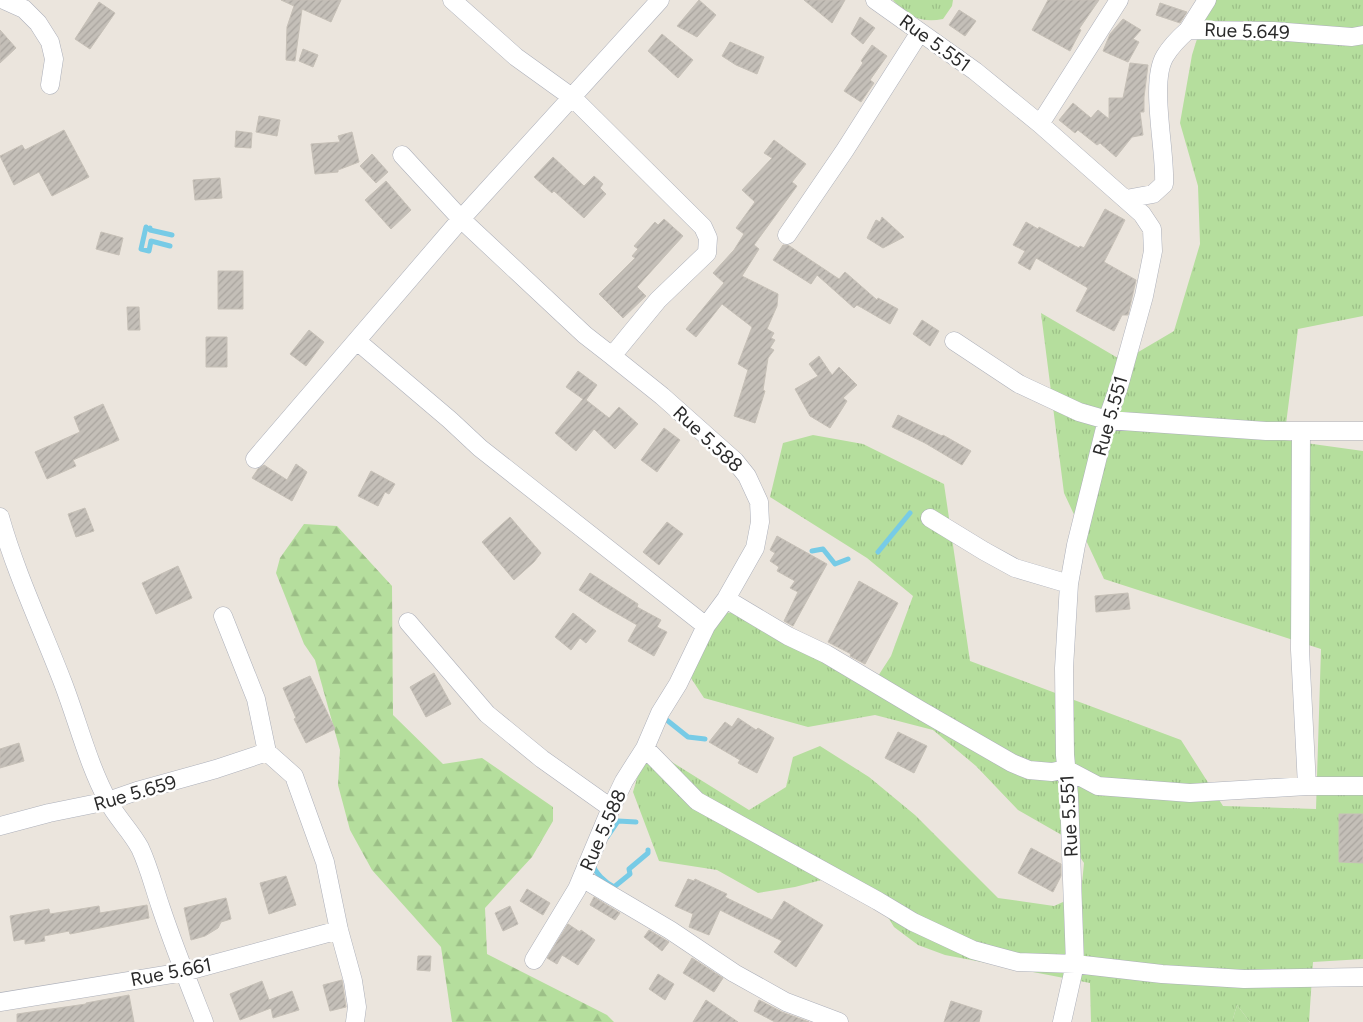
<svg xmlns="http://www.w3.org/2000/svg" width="1363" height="1022" font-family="Figtree,sans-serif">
  <defs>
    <pattern id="grass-tufts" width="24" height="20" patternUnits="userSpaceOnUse" patternTransform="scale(1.25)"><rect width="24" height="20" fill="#b5de9d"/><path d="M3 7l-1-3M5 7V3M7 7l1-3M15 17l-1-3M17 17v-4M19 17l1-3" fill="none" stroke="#9cbf87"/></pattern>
    <pattern id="forest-firs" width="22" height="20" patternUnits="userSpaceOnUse" patternTransform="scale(1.25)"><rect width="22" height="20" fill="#b5de9d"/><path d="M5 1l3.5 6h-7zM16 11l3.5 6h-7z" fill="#9cbf87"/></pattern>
    <pattern id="building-hatch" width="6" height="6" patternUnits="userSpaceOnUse" patternTransform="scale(1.25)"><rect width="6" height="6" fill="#c4bfb8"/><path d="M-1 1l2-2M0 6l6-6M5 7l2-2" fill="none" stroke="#a9a49e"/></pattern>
  </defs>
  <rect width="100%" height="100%" fill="#ebe5dd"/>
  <path fill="url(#grass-tufts)" d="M893,0h60l-1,6 -9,13c-21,4 -36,-2 -50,-19z
    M1215,0h148v316l-65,13 -14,111 79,11v508l-50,3 -4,60h-59l-13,-17 -5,17h-141l-1,-39 -145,-28 -27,-10 -24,-18 -16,-26 -49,-23 -34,9 -37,6 -41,-23 -58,-9 -26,-69 8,-27 18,-11 90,56 37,-23 7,-30 27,-11 49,31 46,38 83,83 56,8 27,-12 3,-31 -17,-25 -49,-28 -42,-44 -43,-36 -58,-15 -67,12 -104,-29 -15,-23 31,-62 33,-1 116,78 22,-34 22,-60 -46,-38 -97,-61 13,-54 30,-8 50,9 81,40 26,177 211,79 42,66 93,3 5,-160 -217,-70 -40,-86 -23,-180 82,48 51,-30 26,-87 -2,-58 -18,-63 12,-68 14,-45z"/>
  <path fill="url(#forest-firs)" d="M304,524l33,2 55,60 1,129 50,49 39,-6 71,49v14l-21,36 -47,51 2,46 120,61 7,7h-162l-11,-75 -69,-77 -22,-40 -12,-45 2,-35 -25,-90 -11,-16 -28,-71 4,-15z
    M1237,1005l13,17h-18z"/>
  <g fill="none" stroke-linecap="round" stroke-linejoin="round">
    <path stroke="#77cbe6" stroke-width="5" d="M146,227l-5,22 8,2 2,-10 19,5
      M150,228v2l22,5
      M812,551l11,-2 12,15 13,-5
      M878,552l32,-39
      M663,717l25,20 17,2
      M607,837l11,-16 18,1
      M592,863c3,10 13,19 22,24l16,-13 -1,-5 19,-16v-3"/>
  </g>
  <path fill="url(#building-hatch)" stroke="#c6c0b7" d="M281,0h60l-10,22 -29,-13 -7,52 -9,-1 1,-33 7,-21z
    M699,0l17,15 -19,22 -20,-11z
    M804,0h41l-13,23z
    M1048,0h51l-20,29 2,1 -11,21 -38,-21z
    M99,2l16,11 -25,36 -15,-10z
    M1160,3l27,9 -7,11 -24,-8z
    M959,10l17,11 -11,15 -16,-11z
    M860,17l15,11 -12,16 -12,-10z
    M1123,19l18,11 -8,9 6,3 -11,20 -25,-11 7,-17z
    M0,30l16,18 -16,15z
    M662,34l31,26 -15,18 -30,-27z
    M730,42l34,15 -7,17 -21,-9 -14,-9z
    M872,45l15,11 -17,24 4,3 -13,19 -17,-11 19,-28 -2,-2z
    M303,49l15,6 -5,12 -14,-6z
    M1130,63l18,2 -4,32v15h-4l3,23 -11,2 -16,20 -16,-14 -3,2 -19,-15 -3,3 -16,-13 14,-17 18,15 7,-8 11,9v-21h14z
    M259,116l21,4 -3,16 -21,-4z
    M64,130l25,47 -37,19 -13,-24 -25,13 -14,-29 22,-11 3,5z
    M236,131l16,2 -1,15 -16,-1z
    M352,132l7,30 -21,8v2l-23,2 -4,-30 29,-2 -2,-6z
    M774,140l32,24 -14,18 5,4 -43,59 5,4 -17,27 36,18 -1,12 -10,23 7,4 -3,5 4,2 -5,8 4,2 -6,8 -5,32 2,1 -10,32 -21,-7 14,-46 -10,-6 14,-37 -30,-23 -26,33 -10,-8 38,-46 -11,-10 21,-23 10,-16 -8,-6 19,-26 -13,-12 30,-32 -8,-5z
    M372,154l16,18 -12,11 -16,-17z
    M553,157l31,29 10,-10 9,8 -3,4 6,6 -22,24 -30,-27 -2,2 -18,-16z
    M220,178l2,20 -27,2 -2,-20z
    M386,181l25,29 -20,19 -26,-29z
    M1105,209l20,11 -21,42 32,18 -8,35h-6l-8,16 -38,-20 12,-23 -52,-30 -6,12 -12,-7 7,-12 -12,-6 13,-23 12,7 1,-2 40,21 1,-2 4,2z
    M882,217l22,20 -21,11 -16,-10 9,-18 4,2z
    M664,219l19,17 -46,51 9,9 -23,22 -24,-24 36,-36 -3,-2 6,-7 -4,-3 21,-24 3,3z
    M101,232l22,6 -4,17 -23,-6z
    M783,245h5l51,34 6,-7 32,28 1,-2 20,11 -8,15 -33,-19 -3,3 -37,-33 -6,9 -38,-24z
    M218,271h25v38h-25z
    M127,307h12l1,23h-12z
    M922,320l17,11 -9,15 -17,-12z
    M309,330l15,12 -18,24 -16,-12z
    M206,337h21v30h-21z
    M819,356l13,19 7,-8 18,18 -14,13 4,3 -17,27 -20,-12 -15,-27 23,-13 -9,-12z
    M578,371l19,14 -11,15 23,18 10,-11 19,17 -23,25 -21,-20 -18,22 -21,-18 28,-34 -17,-12z
    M103,404l16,36 -46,20 3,6 -29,13 -12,-27 45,-20 -6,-15z
    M898,415l44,21 1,-1 28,16 -9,14 -37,-22 -33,-16z
    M664,428l16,12 -23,32 -16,-12z
    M296,464l11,8 -15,29 -40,-23 6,-9 6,-4 23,15z
    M371,471l24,13 -6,10 -4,-2 -7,14 -20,-10z
    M85,508l9,23 -18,6 -8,-23z
    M510,517l31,36 -7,9 -20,18 -32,-38z
    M667,522l16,12 -24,31 -16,-13z
    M777,536l50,28 -34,62 -9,-5 14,-29 -8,-4 5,-7 -18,-10 2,-4 -9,-6 5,-8 -5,-3z
    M178,566l14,32 -36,16 -14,-31z
    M590,573l48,31 -1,3 24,13 -4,7 10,5 -13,24 -26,-15 9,-16 -35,-20 -23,-15z
    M859,581l39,22 -33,61 -15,-8 1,-2 -23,-12z
    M1128,593l2,16 -34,3 -1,-16z
    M573,613l23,18 -10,12 -6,-5 -9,12 -16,-13z
    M434,673l17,31 -25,13 -16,-30z
    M310,676l25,53 -29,14 -12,-24 2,-1 -13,-30z
    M738,718l18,12 2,-2 16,10 -17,35 -19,-10 2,-3 -31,-18 16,-20 7,5z
    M898,732l29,14 -13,27 -29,-15z
    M19,743l5,18 -24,7v-19z
    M1339,814h24v49l-24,-1z
    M1031,848l30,16v12l-8,16 -35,-19z
    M286,876l10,29 -27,9 -9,-31z
    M688,879l6,2 1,-2 32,15 -2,3 47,23 12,-19 39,24 -27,42 -22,-15 8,-11 -62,-31 -11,25 -20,-8 4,-13 -18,-8z
    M527,889l23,14 -7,12 -23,-14z
    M594,897l26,16 -5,7 -25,-15z
    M226,898l5,21 -10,3 -3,6 -13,8 -14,4 -7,-32z
    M147,905l2,13 -79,16 -1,-3 -25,5 1,5 -20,3v-5l-11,2 -4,-25 39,-7 1,5 49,-8 1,7z
    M510,906l8,18 -15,7 -8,-18z
    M568,924l12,8 1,-2 14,10 -17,25 -16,-10 -5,9 -10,-6z
    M649,930l20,12 -7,9 -18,-14z
    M418,956h13l-1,15 -13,-1z
    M692,958l31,20 -9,14 -31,-19z
    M658,974l16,10 -9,16 -16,-11z
    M342,980l4,27 -16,4 -7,-26z
    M262,981l7,19 23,-9 7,19 -26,8 -2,-10 -31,12 -10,-26z
    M129,995l5,27h-117v-8l69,-10v-1z
    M706,1000l32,22h-45z
    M759,1000l23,12 27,10h-34l-21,-11z
    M951,1001l31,10 -3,11h-35z"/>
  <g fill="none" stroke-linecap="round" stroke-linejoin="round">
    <defs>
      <path id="minor" d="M4,0l20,9 14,14 12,19 4,17 -4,26
        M452,0l64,57 57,41 130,129 5,11 -1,15 -49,47 -46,56 50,40 73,65 12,15 12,26 1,20 -5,26 -29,51 -20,27 -28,58 -18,29 -15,35 -21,33 -13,27 -34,81 -43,71
        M875,0l100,71 65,53 102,90 10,15 1,22 -9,45 -25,90 -12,34 -31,125 -7,39 -5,84 1,87 4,40 6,169 -13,58
        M1188,30l19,-30
        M1040,124l79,-124
        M402,155l59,64 124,116 27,21
        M1126,199l27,-5 11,-10c2,-33 -15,-102 1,-128 6,-10 14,-18 23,-26l85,1 79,6 11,-2
        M787,235l58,-85 75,-118
        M357,341l93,79 30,28 226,178
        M954,341l65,43 60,28 28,8 159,11h97
        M1301,431l-1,219 7,136
        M255,459l206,-240 199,-219
        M0,517c16,57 42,111 63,166 15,39 25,81 45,118 8,16 23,30 32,47 9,19 14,40 21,60 13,39 28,76 43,114
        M930,518l54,33 31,17 54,16
        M726,599l62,37 38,18 94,56 92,53 17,7 23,2 14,-3 32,17 92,7 117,-7h56
        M223,616l33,83 11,53 27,24 31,86 14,68 14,51 4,26 -2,15
        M408,622l79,92 55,45 69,49
        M645,748l52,53 181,100 35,21 60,28 45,12 57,2 87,10 82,5 119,-2
        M0,826l49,-13 59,-12 29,-10 79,-22 51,-17
        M582,878l88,52 64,43 52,29 53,20
        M0,1002l184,-30 155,-42"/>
    </defs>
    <use href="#minor" stroke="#adb0ba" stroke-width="19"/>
    <use href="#minor" stroke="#fff" stroke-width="18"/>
  </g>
  <g text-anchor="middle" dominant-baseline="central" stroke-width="5" stroke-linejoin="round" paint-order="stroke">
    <g font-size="19" fill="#2a2a2a" stroke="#fff">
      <text transform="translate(1247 31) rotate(2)">Rue 5.649</text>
      <text transform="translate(935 43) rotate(36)">Rue 5.551</text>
      <text transform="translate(1110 416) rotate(-74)">Rue 5.551</text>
      <text transform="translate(708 439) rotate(43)">Rue 5.588</text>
      <text transform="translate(135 793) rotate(-16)">Rue 5.659</text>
      <text transform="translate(1069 816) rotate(-93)">Rue 5.551</text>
      <text transform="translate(603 830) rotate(-66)">Rue 5.588</text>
      <text transform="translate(171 972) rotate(-11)">Rue 5.661</text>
    </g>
  </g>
</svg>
